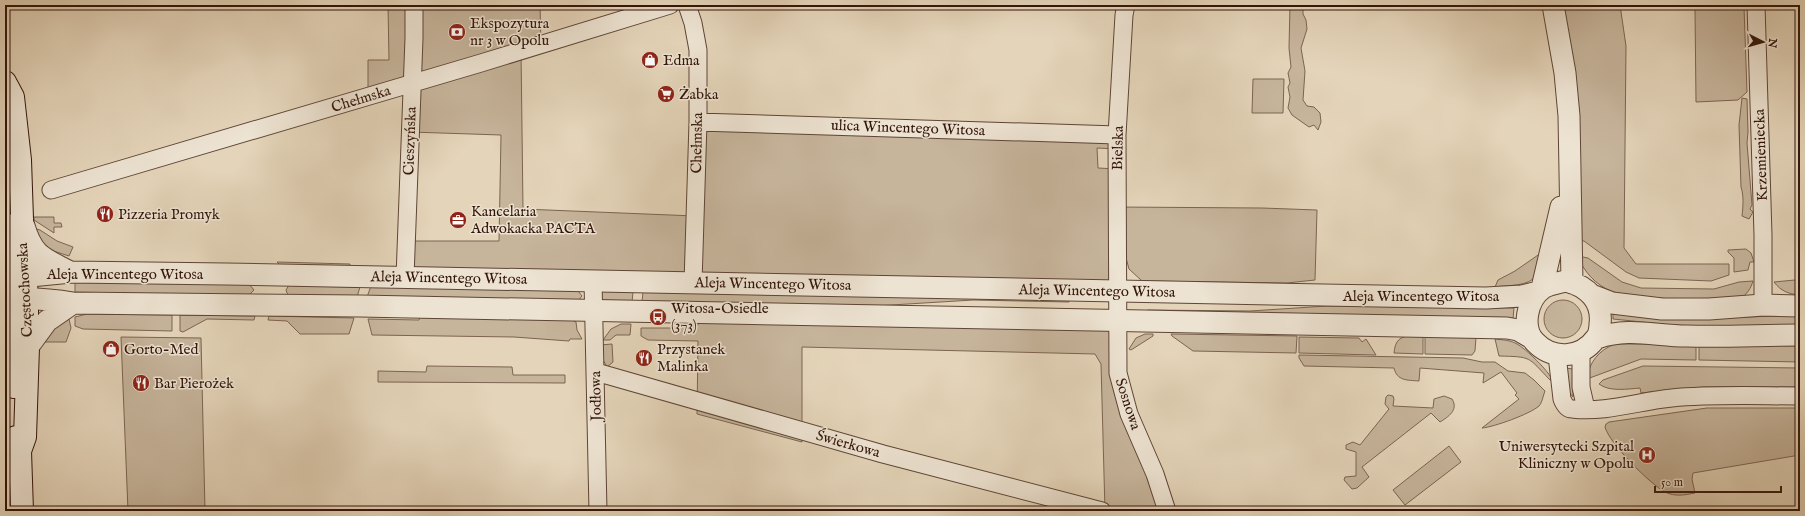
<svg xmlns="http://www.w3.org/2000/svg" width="1805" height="516" font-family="'IM FELL English',serif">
  <rect width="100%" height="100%" fill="#e4d4b9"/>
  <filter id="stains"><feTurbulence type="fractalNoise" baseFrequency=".005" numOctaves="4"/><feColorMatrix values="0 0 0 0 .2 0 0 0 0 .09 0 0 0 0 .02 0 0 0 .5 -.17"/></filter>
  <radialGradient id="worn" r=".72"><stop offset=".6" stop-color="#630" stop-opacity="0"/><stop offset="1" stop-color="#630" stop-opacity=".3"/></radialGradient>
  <path fill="#c6b49b" stroke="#7c6452" d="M388,5h152l1,40 -20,6 2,158 172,7 3,-94 419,13v14l-20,-1 1,20 19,1v38l145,1 55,2 -2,70 -28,3 -145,-2 -13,-12 -4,-15 -8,37 -712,-14 2,-36h92l2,-106 -91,-3 2,-49 -44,13v-36h21z
    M1290,5h13v9l3,6 1,9 -6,19 4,23 -2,29 4,6 7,1 6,6 1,9 -3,8 -4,-5 -5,2 -17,-12 -4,-7 2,-11 -2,-10 2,-4 -2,-10 3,-6 -2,-19z
    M1563,5h57l6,41 -2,202 12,16h93v11l-18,6 -72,-3 -13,-6 -42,-31h-7z
    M1744,7l3,85 -9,8 -42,2 -1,-93z
    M1253,79h31l-1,34h-31z
    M1742,98l5,1 1,33 -1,11 5,62 -2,4 3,3 -4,7 -7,-3c1,-9 2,-20 -1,-29l-2,-62z
    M34,217h20v6h7l1,4h-8v6l-20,-13z
    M33,228l7,2 17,11 16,6 -4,9 -22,-7z
    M1746,249l5,4 3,9h-4l-2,8 -14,2v-14l-6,-6v-2z
    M1541,253c-1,6 -1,16 -5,22 -6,12 -30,10 -41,12l3,-7 17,-9z
    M1578,256l10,2 34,24 19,6 73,1 25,-7 14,-1c-2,7 -6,14 -13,17 -18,5 -113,0 -129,-7 -15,-6 -28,-20 -33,-35z
    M277,262l73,2v3l-70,-2z
    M1795,280l5,5v10c-12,-1 -19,-4 -26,-13z
    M75,282l174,2 5,6 -6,6 -173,-4z
    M289,285l8,1 63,1 -3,10 -67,-1 -3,-3 -1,-3z
    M371,286l207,5 4,5 -4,5 -211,-4z
    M604,291l29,1 -1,10 -29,-1 -2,-3v-4z
    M643,292l426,8v2l-96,-2 -98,6 -233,-4z
    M1544 319a19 19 0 1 1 38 0a19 19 0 1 1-38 0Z
    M1327,306l187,2 -1,11 -370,-7 5,-2 102,1z
    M698,313l419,8 1,52 49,138h-62l-4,-147 -6,-10 -293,-7v95l-105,-28 1,-73 -50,-1 -7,-4v-8h35l1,-3h21z
    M87,314l85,1v16l-89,-2 -8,-3v-9z
    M1613,314l85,5 102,-4v10l-73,2 -55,-2 -59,-6z
    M180,315l75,1 -1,4 -47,-1 -24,13 -3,-1z
    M269,316l85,2 -5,16h-49l-13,-13 -19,-1z
    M420,316l152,4 4,2 1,8 5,9h-12l-1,2 -55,-4 -142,-2 -4,-16 51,1z
    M69,319l2,9 -5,14h-21l10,-14z
    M621,324h10l-1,11h-14l-6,5h-7l8,-11z
    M1145,334h8v2l-22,14 -2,-1 7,-11z
    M1171,334l126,2 -1,17 -103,-2 -21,-15z
    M1407,336h16v18l-29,-1c1,-9 3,-15 13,-17z
    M1425,336l51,1 -1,14 -3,4 -47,-1z
    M121,337l80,1 4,173h-77z
    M1299,337l60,1 3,4 4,-3 10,16 -77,-2z
    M1495,339c8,1 15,1 22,5 8,4 33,28 35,36h-2c-23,-24 -18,-23 -51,-24z
    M612,344l1,18 -6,5 -5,-9 -2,-13z
    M1615,344h81v16l-55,-1 -54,20c2,-17 12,-29 28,-35z
    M1699,344l101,2v16l-101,-2z
    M1299,355l164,3 19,4h13l13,9 17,2 9,7 11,11c-2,5 -3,12 -6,15 -9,8 -45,21 -57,22l37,-29 -4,-4 2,-2 -16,-21 -18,11 1,-10 -64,-5 -1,13c-12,-1 -22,0 -25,-13l-90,-2 -5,-8z
    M427,366l85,1 1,8h52v8l-187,-1v-11l48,1z
    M1643,366l157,2v19h-97l-62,6 -1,-5c-12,1 -31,4 -41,-4l4,-4z
    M1565,368l8,1v28l-5,-6z
    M1388,395l5,1 1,3 -1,7 40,2 1,-9 10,-3 8,3c7,11 -4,18 -12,23l-9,-9 -69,54 7,10 -12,11 -5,1 -8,-9 1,-3 11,-1v-24l-10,-3v-4l7,-3 7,3 29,-36 -4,-5 1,-7z
    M1707,408h93v47l-107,18 -1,6 3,14c-10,2 -20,4 -30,-1 -15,-8 -56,-49 -60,-65l1,-3 3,-2z
    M1449,446l12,16 -56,43 -12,-15z"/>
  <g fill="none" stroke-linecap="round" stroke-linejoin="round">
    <defs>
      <path id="minor" d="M687,5l6,18 5,27v72l-5,161
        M1126,5l-2,10 -7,120 1,238 11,41 26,60 12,37
        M1756,5l7,230v70
        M698,122l419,13
        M51,190l430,-127 189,-58
        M405,277l9,-239v-33
        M593,281l5,230
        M1581,351v36l5,22
        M1557,355l5,44c2,5 5,10 10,10 34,4 67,-8 100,-11 42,-4 85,-2 128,-2
        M596,372l287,82 219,57"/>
      <path id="tertiary" d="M1553,5l12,68 4,43 3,167
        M24,226c9,31 20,32 46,46
        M10,278l61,-6 155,2 1260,24 36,-2 16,-4
        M1566,281c21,5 37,20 34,43 0,4 -1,11 -4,14 -15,21 -44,22 -61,4 -14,-14 -8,-43 8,-54 7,-4 15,-5 23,-7z
        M1542,288l19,-81
        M1594,296l18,7 50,6h47l54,-4 37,1
        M10,299c21,-1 41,0 63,4l287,3 1147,22 11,2 12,7
        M1597,338c32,-11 58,-2 90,-2 38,1 75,-1 113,-1
        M28,347l19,-26 26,-18"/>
      <path id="secondary" d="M5,82l8,15 7,63 2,59 4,56 2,72 -3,90 -5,14
        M5,224l8,163
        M16,437l4,14 2,60"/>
    </defs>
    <use href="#minor" stroke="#5f4536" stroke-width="19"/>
    <use href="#tertiary" stroke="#5f4536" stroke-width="23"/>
    <use href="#secondary" stroke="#33150a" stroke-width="24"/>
    <use href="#minor" stroke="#ede3d2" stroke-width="17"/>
    <use href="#tertiary" stroke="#ede3d2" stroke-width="21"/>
    <use href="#secondary" stroke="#ede3d2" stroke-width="22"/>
  </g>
  <defs>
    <symbol id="bank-disc" viewBox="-11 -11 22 22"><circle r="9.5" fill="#8f2418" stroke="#ede3d2"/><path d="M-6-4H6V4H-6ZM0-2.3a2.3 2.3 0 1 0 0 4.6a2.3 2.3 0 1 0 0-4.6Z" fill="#fff"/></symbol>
    <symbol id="shop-disc" viewBox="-11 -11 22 22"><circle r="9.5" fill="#8f2418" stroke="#ede3d2"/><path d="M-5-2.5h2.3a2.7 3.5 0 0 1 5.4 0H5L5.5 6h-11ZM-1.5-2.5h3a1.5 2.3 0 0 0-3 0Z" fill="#fff"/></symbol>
    <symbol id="supermarket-disc" viewBox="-11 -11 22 22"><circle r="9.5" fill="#8f2418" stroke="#ede3d2"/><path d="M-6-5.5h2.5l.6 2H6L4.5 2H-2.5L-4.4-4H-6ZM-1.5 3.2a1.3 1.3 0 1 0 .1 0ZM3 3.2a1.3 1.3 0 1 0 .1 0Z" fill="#fff"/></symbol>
    <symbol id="restaurant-disc" viewBox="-11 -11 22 22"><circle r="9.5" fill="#8f2418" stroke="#ede3d2"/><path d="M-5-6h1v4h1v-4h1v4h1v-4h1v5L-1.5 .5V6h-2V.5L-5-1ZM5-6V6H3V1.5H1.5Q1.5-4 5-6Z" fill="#fff"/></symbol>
    <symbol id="office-disc" viewBox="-11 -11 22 22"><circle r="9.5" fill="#8f2418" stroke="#ede3d2"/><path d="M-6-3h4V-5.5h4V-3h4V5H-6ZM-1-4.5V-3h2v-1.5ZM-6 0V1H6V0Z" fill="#fff"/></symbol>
    <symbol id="bus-disc" viewBox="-11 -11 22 22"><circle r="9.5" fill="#8f2418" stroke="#ede3d2"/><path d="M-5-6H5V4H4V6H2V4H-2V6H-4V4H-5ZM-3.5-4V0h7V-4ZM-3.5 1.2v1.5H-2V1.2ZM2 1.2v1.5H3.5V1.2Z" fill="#fff"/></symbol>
    <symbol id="hospital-disc" viewBox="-11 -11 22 22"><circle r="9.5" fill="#8f2418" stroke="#ede3d2"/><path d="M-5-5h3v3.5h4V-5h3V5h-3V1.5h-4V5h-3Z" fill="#fff"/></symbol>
  </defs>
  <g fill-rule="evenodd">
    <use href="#bank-disc" x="447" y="22" width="20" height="20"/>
    <use href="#shop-disc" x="640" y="50" width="20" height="20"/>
    <use href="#supermarket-disc" x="656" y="84" width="20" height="20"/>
    <use href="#restaurant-disc" x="95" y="204" width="20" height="20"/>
    <use href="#office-disc" x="448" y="210" width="20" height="20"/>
    <use href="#bus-disc" x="648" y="307" width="20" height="20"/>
    <use href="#shop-disc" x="101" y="339" width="20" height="20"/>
    <use href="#restaurant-disc" x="634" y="348" width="20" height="20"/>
    <use href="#restaurant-disc" x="131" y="373" width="20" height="20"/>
    <use href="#hospital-disc" x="1637" y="445" width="20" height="20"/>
  </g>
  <g text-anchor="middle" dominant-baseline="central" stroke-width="3" stroke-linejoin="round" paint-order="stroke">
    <g font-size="15" fill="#33150a" stroke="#ede3d2" text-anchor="start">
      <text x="470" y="23">Ekspozytura<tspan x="470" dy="17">nr 3 w Opolu</tspan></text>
      <text x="663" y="60">Edma</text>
      <text x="679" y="94">Żabka</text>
      <text x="471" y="211">Kancelaria<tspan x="471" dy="17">Adwokacka PACTA</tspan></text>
      <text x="118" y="214">Pizzeria Promyk</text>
      <text x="671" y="308">Witosa-Osiedle<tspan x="671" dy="17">(373)</tspan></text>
      <text x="124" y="349">Gorto-Med</text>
      <text x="657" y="349">Przystanek<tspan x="657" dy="17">Malinka</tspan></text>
      <text x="154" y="383">Bar Pierożek</text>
      <text x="1634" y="446" text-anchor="end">Uniwersytecki Szpital<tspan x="1634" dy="17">Kliniczny w Opolu</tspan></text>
    </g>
    <g font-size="15" fill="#33150a" stroke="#ede3d2">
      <text transform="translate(361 99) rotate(-17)">Chełmska</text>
      <text transform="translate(908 128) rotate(2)">ulica Wincentego Witosa</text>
      <text transform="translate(410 141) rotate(-88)">Cieszyńska</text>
      <text transform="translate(697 143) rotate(-89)">Chełmska</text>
      <text transform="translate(1118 148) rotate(-89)">Bielska</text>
      <text transform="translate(1761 155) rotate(-92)">Krzemieniecka</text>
      <text x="125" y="274">Aleja Wincentego Witosa</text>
      <text transform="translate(449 278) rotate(1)">Aleja Wincentego Witosa</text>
      <text transform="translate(773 284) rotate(1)">Aleja Wincentego Witosa</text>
      <text transform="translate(25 290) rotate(-93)">Częstochowska</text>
      <text transform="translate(1097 291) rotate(1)">Aleja Wincentego Witosa</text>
      <text x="1421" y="296">Aleja Wincentego Witosa</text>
      <text transform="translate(596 396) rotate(-91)">Jodłowa</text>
      <text transform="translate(1128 404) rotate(72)">Sosnowa</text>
      <text transform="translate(848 444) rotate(16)">Świerkowa</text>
    </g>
  </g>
  <rect width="1805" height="516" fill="none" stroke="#e4d4b9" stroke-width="20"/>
  <rect x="6" y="6" width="1793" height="504" fill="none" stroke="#33150a" stroke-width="2"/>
  <rect x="10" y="10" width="1785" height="496" fill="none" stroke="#33150a"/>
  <g transform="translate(1763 42) rotate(96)" stroke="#ede3d2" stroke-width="3" paint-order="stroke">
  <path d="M0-3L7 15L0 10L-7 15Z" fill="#33150a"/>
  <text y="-6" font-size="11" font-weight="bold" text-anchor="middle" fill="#33150a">N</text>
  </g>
  <path d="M1655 486v6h126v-6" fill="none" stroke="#33150a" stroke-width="2"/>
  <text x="1661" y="486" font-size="12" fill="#33150a" stroke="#ede3d2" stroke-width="3" paint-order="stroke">50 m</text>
  <rect width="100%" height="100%" filter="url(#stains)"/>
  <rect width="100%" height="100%" fill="url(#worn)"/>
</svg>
